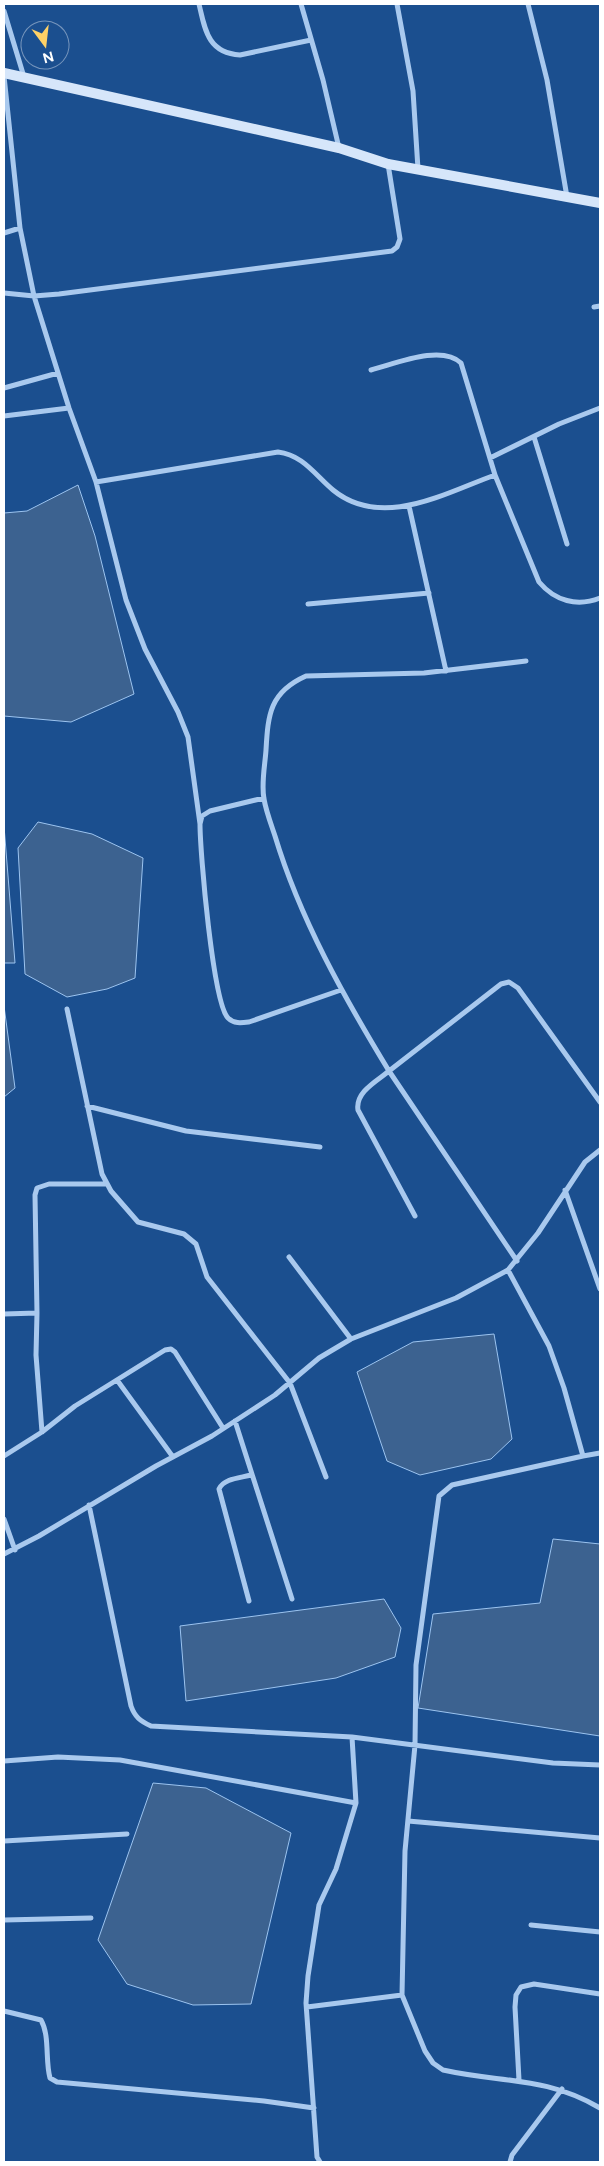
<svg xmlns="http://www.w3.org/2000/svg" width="604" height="2166" font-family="Figtree,sans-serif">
  <rect width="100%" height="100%" fill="#1b4f8f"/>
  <path fill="#3c6290" stroke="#9cc4f0" d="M78,485l17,51 39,158 -63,28 -67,-6v-203l23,-2z
    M38,822l54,12 51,24 -8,120 -28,11 -40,8 -42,-23 -7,-126z
    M4,826l11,137h-11z
    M4,1006l11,82 -11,9z
    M494,1334l18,105 -21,20 -71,16 -33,-14 -30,-89 56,-30z
    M553,1539l47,5v192l-182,-28 15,-94 107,-11z
    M384,1599l17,29 -6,29 -59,21 -150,23 -6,-75z
    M153,1783l53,5 85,45 -40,171 -58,1 -66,-21 -29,-44z"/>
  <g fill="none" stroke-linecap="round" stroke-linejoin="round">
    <path stroke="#a9c9ee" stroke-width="5" d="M199,4c6,26 9,49 41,51l71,-15
      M301,4l22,76 16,68
      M397,4l16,87 5,78
      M528,4l19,76 20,117
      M4,11l20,66
      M4,76l16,152 14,68 35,112 27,74 30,118 19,49 33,63 10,25 12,87
      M4,233l16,-5
      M4,293l30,3 25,-2 333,-43 5,-4 3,-8 -12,-75
      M594,307l6,-1
      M371,370c24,-6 70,-26 90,-7l34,112 44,107c16,19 38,25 61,16
      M4,388l54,-15
      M4,416l65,-8
      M534,437l33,107
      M490,458l69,-34 41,-16
      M96,482l182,-30c25,3 37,23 55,38 49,40 112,3 162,-15
      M409,506l37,165
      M308,604l121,-11
      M264,798l-54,13 -8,5 -2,8c0,28 13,179 28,194 6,6 13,5 21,4l92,-32
      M67,1009l35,165 9,17 27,31 46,12 12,10 11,33 83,106 36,94
      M87,1106l99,25 134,16
      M565,1190l35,99
      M415,1216l-57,-106c-3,-18 19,-29 31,-39 -45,-74 -89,-152 -114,-235 -4,-12 -9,-25 -11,-37 -3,-15 1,-34 2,-49 2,-36 4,-58 40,-74l118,-3 102,-12
      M289,1257l62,82
      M517,1261l-128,-190 112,-87 8,-2 9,6 82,114
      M508,1270l41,76 15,42 19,68 17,-3
      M4,1314l33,-1
      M117,1380l56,77
      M235,1421l57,178
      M42,1432l-6,-77 1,-42 -2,-118 2,-7 12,-4h58
      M4,1456l38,-24 33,-26 90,-56 6,-1 4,3 48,76
      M583,1456l-131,29 -13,11 -23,169 -1,80 -10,106 -3,144 23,56 8,12 10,7c58,13 102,6 157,38
      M89,1505l42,201c4,11 9,15 20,20l201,11 201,26 47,2
      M4,1519l11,31
      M4,1554l35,-18 117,-70 56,-30 63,-41 44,-37 32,-19 105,-41 52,-28 30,-37 47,-71 15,-12
      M249,1601l-30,-112c5,-11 22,-11 32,-14
      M4,1761l54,-4 62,3 236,43
      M408,1821l192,17
      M4,1841l123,-7
      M4,1920l87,-2
      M531,1925l69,7
      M307,2007l95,-12
      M4,2011l37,9c9,16 4,40 9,58l7,4 207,19 50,7
      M519,2080l-4,-73 1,-12 5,-8 13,-3 66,10
      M320,2162l-3,-5 -11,-154 2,-27 11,-71 17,-36 20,-66 -4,-66
      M510,2162l2,-7 50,-66"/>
    <path stroke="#d6e6fa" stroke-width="10" d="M4,73l335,75 49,16 212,39"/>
  </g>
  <rect width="604" height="2166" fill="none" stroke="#ffffff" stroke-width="10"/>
  <g transform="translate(45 45) rotate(165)"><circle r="24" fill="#1b4f8f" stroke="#7695bc"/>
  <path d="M0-4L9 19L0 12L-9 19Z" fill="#ffd166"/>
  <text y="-8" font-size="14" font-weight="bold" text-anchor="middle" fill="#ffffff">N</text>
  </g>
</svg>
